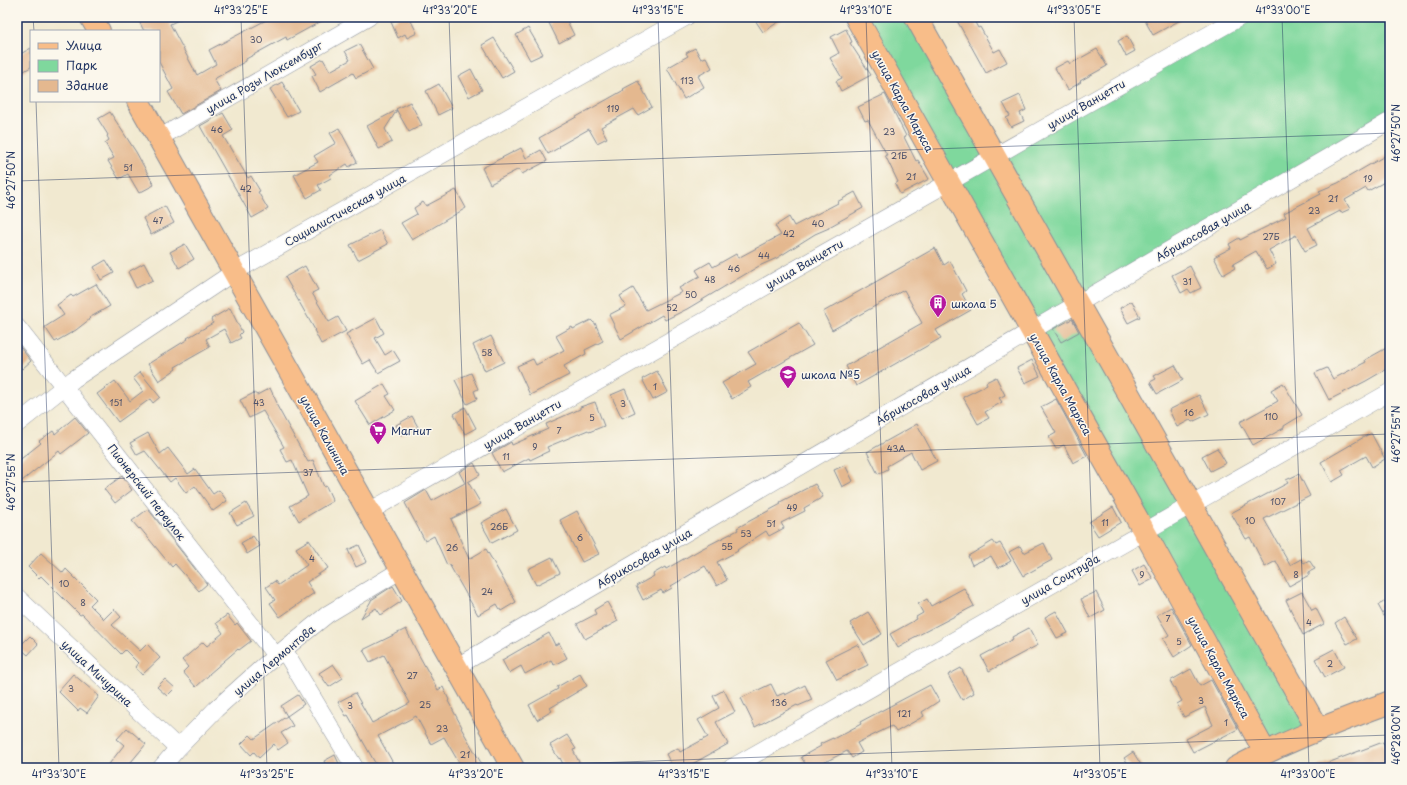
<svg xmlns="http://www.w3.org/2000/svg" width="1407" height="785" font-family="'Playpen Sans',sans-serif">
  <rect width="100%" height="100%" fill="#fbf7ec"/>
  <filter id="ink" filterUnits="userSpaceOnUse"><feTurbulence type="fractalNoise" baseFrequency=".025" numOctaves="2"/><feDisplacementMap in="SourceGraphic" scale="8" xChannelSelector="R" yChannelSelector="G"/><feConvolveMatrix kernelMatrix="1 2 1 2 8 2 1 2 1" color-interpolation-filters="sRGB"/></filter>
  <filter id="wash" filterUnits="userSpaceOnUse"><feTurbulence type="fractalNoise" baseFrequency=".012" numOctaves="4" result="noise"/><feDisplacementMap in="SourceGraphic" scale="16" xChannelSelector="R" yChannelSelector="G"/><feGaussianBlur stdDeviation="0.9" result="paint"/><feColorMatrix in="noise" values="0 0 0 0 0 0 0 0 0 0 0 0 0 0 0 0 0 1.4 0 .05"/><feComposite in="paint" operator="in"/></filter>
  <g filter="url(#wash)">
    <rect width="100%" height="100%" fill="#f1e9d0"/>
    <path fill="#7fd89d" stroke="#4d847e" d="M856,17h60l79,139 245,-139h150v104l-312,183 240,426 -53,22z"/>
    <g id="blocks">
      <path fill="#e4b88f" d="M137,17h48l-15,7 27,51 19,-11 -7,-14 63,-33h57l-42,23 -1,-3 -40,22v2l-32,18 7,12 -40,23 -13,-22 5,-3 -14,-27v-31h-15z
        M401,17h8l8,16 -10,5 -2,-4 -7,4 -7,-16z
        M560,17h5l9,18 -15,8 -10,-20z
        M753,17h33l-23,15z
        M955,17h17l6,11 2,-1 14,25 6,-3 7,13 -21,11z
        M1143,17h43l-33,18z
        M528,28l15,26 -13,6 -14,-25z
        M846,29l6,13 -2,1 21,32 -30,16 -5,-10 6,-3 -12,-20 9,-5 -8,-16z
        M1127,36l8,15 -9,5 -8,-15z
        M494,38l20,33 -12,7 -20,-33z
        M359,44l14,25 -17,9 -3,-5 -33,19 -8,-16 4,-2 -5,-8 12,-7 7,12 20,-11 -5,-9z
        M31,48v19l-14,8v-19z
        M695,48l6,11 5,-2 6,11 -14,8 6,11 -20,12 -17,-31 21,-12 -2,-3z
        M1097,49l10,17 -27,15 1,1 -13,8 -13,-22 13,-7 2,3z
        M471,69l11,21 -13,7 -11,-21z
        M638,81l14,26 -14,8 -4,-6 -33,18 6,11 -10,5 -8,-14 -30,17 1,1 -12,7 -9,-16 85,-48 -1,-1z
        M282,82l17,29 -12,6 -17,-28z
        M439,84l13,24 -14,7 -12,-24z
        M885,94l21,42 -2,1 12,24 2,-1 11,19 -29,15 -5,-10 3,-2 -13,-27h2l-19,-35 -3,1 -7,-14z
        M1020,95l6,15 -6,3 4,8 -13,6 -5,-9 4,-2 -7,-13z
        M410,102l12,23 -13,7 -13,-23z
        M397,110l-12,19 7,13 -13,7 -12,-23z
        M110,112l26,40 18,33 -15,8 -11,-19 -9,5 -11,-18 6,-3 -9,-15 4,-3 -2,-4 1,-1 -10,-16z
        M223,113l10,17 -10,6 25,42 3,-2 9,15 -2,1 10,17 -16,9 -52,-92z
        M339,128l18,34 -8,5 -2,-3 -17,11 1,3 -13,7 3,5 -14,8 -13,-23 24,-13 -4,-6 22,-13 -6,-10z
        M521,148l5,10 15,-8 6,11 -25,13 -3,-5 -29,15 -8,-16z
        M1390,153v26l-22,12 -2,-3 -21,12 5,9 -9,4 -1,-2 -32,17 9,17 -12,6 -9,-16 -27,15 7,14 -9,5 -11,-18 -23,13 2,4 -12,7 -9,-18 17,-9 -2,-4 10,-6 1,2 46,-23 -2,-4 37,-19 -2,-3 19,-8z
        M456,190l10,18 -54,32 -11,-17 16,-9 -3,-6 9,-6 3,4z
        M855,192l8,16 -34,19v1l-14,6 -38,24 -18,8 -72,43 -22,11 -3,-5 -41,24 -12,-24 17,-9 -6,-10 13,-8 13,22 36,-18 -3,-4 21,-12 -4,-6 14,-8 3,5 23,-13 2,4 43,-23 -6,-9 14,-9 5,9 44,-23 -1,-1z
        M165,206l9,17 -23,12 -8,-17z
        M380,230l8,14 -30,16 -8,-15z
        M185,244l9,15 -15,9 -9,-16z
        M935,248l9,17 6,-4 16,30 -4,3 9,16 -35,20 5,8 -85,48 -10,-20 76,-43 -18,-33 -72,40 -9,-18z
        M106,260l8,13 -13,7 -7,-13z
        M144,263l9,17 -17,8 -8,-16z
        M305,266l13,24 -6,3 17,29 9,-5 8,14 -25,13 -7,-14h1l-30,-53z
        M1190,266l11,22 -10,5 -3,-4 -7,4 -9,-18z
        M96,284l14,22 -21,12 1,1 -14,11 -21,12 -10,-15 19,-12 -7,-10 14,-10 2,2z
        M1132,301l8,16 -12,6 -8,-15z
        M230,308l12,24 -3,3 2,3 -10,5 -7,-14 -18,10 4,8 -35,20 1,2 -17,12 -11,-17 40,-25 -1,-1 26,-15 -2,-4z
        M376,318l8,15 -9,5 10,17 8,-5 7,11 -22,12 -8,-13 -7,4 -17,-30z
        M1072,319l7,13 -18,10 -8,-13z
        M591,320l3,3h1l8,18 -18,9 1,4 -22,12 5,9 -39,20 -13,-29 16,-7 3,6 28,-15 -8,-14 16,-9 1,2z
        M799,323l14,22 -65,37 3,5 -19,12 -10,-16 34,-19 -8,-12z
        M491,336l13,26 -19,9 -12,-26z
        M17,343l14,18 -9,8 -5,-6z
        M1390,346v21l-24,14 -37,19 -14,-27 12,-5 6,11 33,-17 -1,-2z
        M1032,360l8,16 -15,7 -8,-15z
        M1175,365l8,15 -26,14 -7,-12 6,-3 -2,-3z
        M657,371l11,21 -15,8 -11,-21z
        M140,372l20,25 -7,6 -3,-4 -32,23 -21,-28 18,-13 15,20 13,-10 -10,-13z
        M471,373l7,16 -4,2 3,8 -10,5 -12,-24z
        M996,377l9,18 -6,3 3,4 -17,10 4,6 -11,6 -15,-27 24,-12 -1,-3z
        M1283,383l19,32 -18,11v2l-31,17 -13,-23 38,-21 -7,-11z
        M384,384l6,10 -4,2 9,14 -25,15 -15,-24z
        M270,388l7,15 -1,1 32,58 5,-2 11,27 2,-1 7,15 -34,20 -9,-15 18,-10 -16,-36 -5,2 -7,-13 4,-2 -21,-36 -14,7 -9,-18 14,-7 3,2z
        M625,389l10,23 -13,6 -11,-23z
        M1199,395l10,19 -17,8 -2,-2 -13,7 -8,-17z
        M1056,399l31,57 -14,7 -9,-18 -8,4 -7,-12 7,-4 -15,-26z
        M595,402l9,24 -15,6 -1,-2 -41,17 2,4 -19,9 -1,-2 -27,14 -10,-19 19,-11 1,3 36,-16 -2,-5 34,-15v-2z
        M465,407l11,21 -11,6 -11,-20z
        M412,416l6,11 -17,8 -5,-10z
        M75,417l13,16 -27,21 -2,-3 -42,34v-23l24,-19 -2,-2 14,-10 2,3z
        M917,424l20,37 -17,9 -9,-18 -24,14 1,3 -10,5 -11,-22z
        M148,433l12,21 8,-6 20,26 7,-5 18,25 6,-4 8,11 -14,10 -18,-25 -9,7 -11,-15 -5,4 -25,-31 -8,4 -7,-12z
        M1371,433l14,26 -13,8 -6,-11 -25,14 3,5 -12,7 -11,-20z
        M1217,448l9,15 -16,8 -8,-15z
        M474,463l6,12 -12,7 13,22 -30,15 18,40 17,-10 30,53 -15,9 -4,-7 -19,11 -29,-51 -2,1 -13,-29 -9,5 -20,-38 21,-13 6,11 33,-18 -6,-11z
        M845,465l8,16 -11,6 -8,-17z
        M1299,474l11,22 -46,23 26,46 11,-6 3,4 5,-3 6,9 -6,3v3l-20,11 -13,-25 -11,6 -15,-30 -4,2 -15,-26 57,-30 -2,-3z
        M122,476l10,14 -17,13 -11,-14z
        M815,484l8,13 -19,11 1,3 -24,12 3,5 -15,8 -3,-5 -29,19 1,1 -21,11 10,18 -10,6 -12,-20 -34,20 1,2 -9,5 -2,-3 -18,10 -7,-14 18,-10 -1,-2 12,-7 1,2 37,-21 35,-18 -1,-2 9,-5 35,-19 -1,-2z
        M246,503l8,13 -17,9 -7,-12z
        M1113,507l8,15 -23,14 -9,-14z
        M148,509l59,75 -8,7 -24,-27 -3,3 -32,-39 -1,1 -7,-8z
        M506,509l11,21 -25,13 -11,-20z
        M577,511l22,43 -17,8 -22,-42z
        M253,536l7,10 -13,8 -6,-11z
        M309,540l19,28 -21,14 7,11 -34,24 -10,-14 5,-3 -9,-13 9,-6 3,4 29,-20 -11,-17z
        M993,541l3,4 4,-2 11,18 -13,7 -7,-12 -19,9 -4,-9z
        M1044,543l8,17 -29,16 -14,-24 11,-6 4,7z
        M359,545l8,17 -11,5 -8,-17z
        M41,553l22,20 3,-4 30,30 -6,6 14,14 10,-10 7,8 -9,8 28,26 7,-7 13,14 -18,17 -7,-8 3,-4 -13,-13 -4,4 -39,-40 -2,1 -39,-39 -2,2 -11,-11z
        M552,557l8,16 -24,12 -8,-16z
        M1144,564l9,15 -13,7 -8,-15z
        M393,586l9,15 -21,14 -5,-7 -15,10 10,-17v-1z
        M964,588l10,18 -65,34 1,1 -12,7 -8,-14 27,-15 -1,-2 7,-4 -5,-9 9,-5 4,7z
        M1096,592l9,18 -15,8 -9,-19z
        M1302,592l10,18 4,-2 8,16 -21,11 -17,-35z
        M1390,599v28l-12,-22z
        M607,602l11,19 -33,18 -8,-15 19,-10 -2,-4z
        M1171,607l21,38 -18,12 -11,-18 6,-4 -12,-20z
        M1056,611l12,22 -11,5 -12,-21z
        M868,612l14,22 -18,11 -14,-22z
        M227,615l8,10 2,-2 14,18 -12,9 -1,-1 -29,25v1l-13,12 -13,-15 5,-5 -6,-7 21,-18 4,4 16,-13 -7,-10z
        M1344,617l13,22 -10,5 -12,-21z
        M1029,628l9,17 -49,26 -8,-15 32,-17 -1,-2z
        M406,629l9,19 23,42 5,-3 6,13 -1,1 14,26 -1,1 23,40h-22l-18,-31 -13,7 -15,-28 -38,20 15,27 -9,5h-6l-30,-53 -2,1 -8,-14 17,-9 17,30 38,-20 -26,-48 -14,7 -7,-12z
        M549,633l6,12 4,-2 8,15 -13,7 -3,-5 -26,14 -4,-8 -12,7 -7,-13z
        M30,636l8,8 -10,11 -9,-8z
        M858,644l10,21 -31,15 -11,-20z
        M1334,649l10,18 -19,10 -10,-18z
        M333,664l10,14 -14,9 -10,-14z
        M961,668l13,25 -12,7 -14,-25z
        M1191,669l9,17 11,-6 27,49 -45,23 -7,-13 27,-14 -8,-18 -21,10 -7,-13 5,-3 -12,-20z
        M73,674l26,22 -12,17 -7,-5 -2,3 -20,-20z
        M580,674l7,12 -37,22 2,3 -15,9 -8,-15 29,-16 -1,-2z
        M165,679l10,9 -8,8 -10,-9z
        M771,684l6,12 7,-3 1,2 20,-10 7,15 -14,6 -1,-1 -42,22 -14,-29z
        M930,685l9,16 -17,11 2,4 -28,16 -4,-6 -35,17 5,9 -10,6 -5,-7 -34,17h-5l-7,-11 20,-11 -1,-2 13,-6v1l28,-15 -1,-2z
        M724,690l11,22 -19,10 12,22 -43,24h-12l-7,-14 12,-6 2,4 28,-15 -10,-17 21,-12 -6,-12z
        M298,695l6,9 -17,12 -6,-10z
        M287,716l6,10 -12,7 7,10 -10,7 -4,-6 -15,14 -5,-6 -3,3 -10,-11 9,-9 4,4z
        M127,728l19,16 -20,24h-20l18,-23 -7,-6z
        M567,735l9,14 -3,1 9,18h-17l-5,-10 -1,1 -9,-14z
        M1383,742l7,19v7h-72l-1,-1z
        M1133,752l10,16h-12l-7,-10z
        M335,755l6,13h-14l-3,-7z"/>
    </g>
  </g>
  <g filter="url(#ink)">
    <use href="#blocks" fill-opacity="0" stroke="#868c97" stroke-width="1"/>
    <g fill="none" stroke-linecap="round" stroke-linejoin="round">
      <defs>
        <path id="minor" d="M159,138l210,-121
          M17,327l259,329
          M17,424l57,-45 160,-107 452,-255
          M368,512l872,-495
          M17,597l161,151
          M284,650l71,118
          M456,667l934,-546
          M161,768l17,-20 38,-39 50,-45 62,-50 73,-44
          M731,768l460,-263 199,-113"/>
        <path id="major" d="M91,17l8,14
          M856,17l288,514 121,221
          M916,17l402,713
          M138,101l375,667
          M1236,768c49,-27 102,-46 154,-66"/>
      </defs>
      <use href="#minor" stroke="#868c97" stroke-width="18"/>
      <use href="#major" stroke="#868c97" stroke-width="24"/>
      <use href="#minor" stroke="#fff" stroke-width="17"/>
      <use href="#major" stroke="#f8bd89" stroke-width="22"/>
    </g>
  </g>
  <path fill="none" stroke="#1b2f5e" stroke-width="1" stroke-opacity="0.45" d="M33,17l1,14M241,17l26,751M449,17l27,751M658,17l26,751M866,17l26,751M1074,17l26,751M1282,17l27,751M36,101l23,667M17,181l1373,-48M17,482l1373,-48M453,768l937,-33"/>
  <defs>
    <symbol id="building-pin" viewBox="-11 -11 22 30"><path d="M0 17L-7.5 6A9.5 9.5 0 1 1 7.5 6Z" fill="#b5179e" stroke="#fbf7ec"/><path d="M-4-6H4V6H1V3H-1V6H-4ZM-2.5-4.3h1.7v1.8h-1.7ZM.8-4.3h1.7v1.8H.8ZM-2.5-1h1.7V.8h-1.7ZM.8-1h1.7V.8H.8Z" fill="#fff"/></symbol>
    <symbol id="school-pin" viewBox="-11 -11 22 30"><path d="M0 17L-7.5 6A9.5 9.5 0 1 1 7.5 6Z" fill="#b5179e" stroke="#fbf7ec"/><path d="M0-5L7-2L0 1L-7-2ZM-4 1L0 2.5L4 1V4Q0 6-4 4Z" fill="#fff"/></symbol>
    <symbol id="supermarket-pin" viewBox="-11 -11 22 30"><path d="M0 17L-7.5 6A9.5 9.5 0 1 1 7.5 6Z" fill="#b5179e" stroke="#fbf7ec"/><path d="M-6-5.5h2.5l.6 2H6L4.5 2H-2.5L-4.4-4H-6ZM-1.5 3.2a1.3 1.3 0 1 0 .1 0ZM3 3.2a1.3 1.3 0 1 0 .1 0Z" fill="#fff"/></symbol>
  </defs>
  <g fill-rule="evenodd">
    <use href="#building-pin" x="928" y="293" width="20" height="27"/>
    <use href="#school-pin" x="778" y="364" width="20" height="27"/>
    <use href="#supermarket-pin" x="368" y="420" width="20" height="27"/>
  </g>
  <g text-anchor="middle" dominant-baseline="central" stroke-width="3" stroke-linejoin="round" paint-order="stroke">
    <g font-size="9" fill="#4d516a">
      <text x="256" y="39">30</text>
      <text x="687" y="80">113</text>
      <text x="613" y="108">119</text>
      <text x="217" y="129">46</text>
      <text x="889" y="131">23</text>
      <text x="899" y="155">21Б</text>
      <text x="128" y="167">51</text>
      <text x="911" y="176">21</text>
      <text x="1368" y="178">19</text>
      <text x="246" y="188">42</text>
      <text x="1333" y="198">21</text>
      <text x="1314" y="210">23</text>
      <text x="158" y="220">47</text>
      <text x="818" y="223">40</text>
      <text x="789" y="233">42</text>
      <text x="1271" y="236">27Б</text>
      <text x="764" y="255">44</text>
      <text x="734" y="268">46</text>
      <text x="710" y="279">48</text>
      <text x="1187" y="281">31</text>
      <text x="691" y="294">50</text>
      <text x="672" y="307">52</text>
      <text x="487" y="352">58</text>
      <text x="655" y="386">1</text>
      <text x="116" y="402">151</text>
      <text x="259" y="402">43</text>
      <text x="623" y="403">3</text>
      <text x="1189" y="412">16</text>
      <text x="1271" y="416">110</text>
      <text x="592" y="417">5</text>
      <text x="559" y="430">7</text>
      <text x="535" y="446">9</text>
      <text x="896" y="448">43А</text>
      <text x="506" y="456">11</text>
      <text x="308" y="472">37</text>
      <text x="1278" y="501">107</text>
      <text x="792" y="507">49</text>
      <text x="1250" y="520">10</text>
      <text x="1105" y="522">11</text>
      <text x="771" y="523">51</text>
      <text x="499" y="526">26Б</text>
      <text x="746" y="533">53</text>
      <text x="580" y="537">6</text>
      <text x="727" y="546">55</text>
      <text x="452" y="547">26</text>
      <text x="312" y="558">4</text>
      <text x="1142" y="574">9</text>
      <text x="1296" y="574">8</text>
      <text x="64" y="583">10</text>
      <text x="487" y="591">24</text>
      <text x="83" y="602">8</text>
      <text x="1168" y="618">7</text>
      <text x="1309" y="622">4</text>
      <text x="1179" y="641">5</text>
      <text x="1330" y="663">2</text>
      <text x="412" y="675">27</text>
      <text x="71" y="688">3</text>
      <text x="1201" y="700">3</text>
      <text x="779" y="702">136</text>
      <text x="425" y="704">25</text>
      <text x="350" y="705">3</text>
      <text x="904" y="713">121</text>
      <text x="1226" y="722">1</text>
      <text x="442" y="728">23</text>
      <text x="465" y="754">21</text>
    </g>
    <g font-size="11" fill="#1b2f5e" stroke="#fbf7ec">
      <text transform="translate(264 77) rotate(-30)">улица Розы Люксембург</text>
      <text transform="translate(903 101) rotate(61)">улица Карла Маркса</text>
      <text transform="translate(1086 104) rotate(-30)">улица Ванцетти</text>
      <text transform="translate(345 210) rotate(-29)">Социалистическая улица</text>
      <text transform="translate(1203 231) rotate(-30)">Абрикосовая улица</text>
      <text transform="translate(804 264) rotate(-30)">улица Ванцетти</text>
      <text transform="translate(1061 384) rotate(61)">улица Карла Маркса</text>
      <text transform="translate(923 395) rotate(-30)">Абрикосовая улица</text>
      <text transform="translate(522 424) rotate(-30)">улица Ванцетти</text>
      <text transform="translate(325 435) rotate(61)">улица Калинина</text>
      <text transform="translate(147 492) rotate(52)">Пионерский переулок</text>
      <text transform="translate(644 558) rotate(-30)">Абрикосовая улица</text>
      <text transform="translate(1060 579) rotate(-30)">улица Соцтруда</text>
      <text transform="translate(274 660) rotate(-40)">улица Лермонтова</text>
      <text transform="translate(1219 667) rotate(61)">улица Карла Маркса</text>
      <text transform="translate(97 673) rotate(43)">улица Мичурина</text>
    </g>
    <g font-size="11" fill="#1b2f5e" stroke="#fbf7ec" text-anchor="start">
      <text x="951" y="303">школа 5</text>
      <text x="801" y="374">школа №5</text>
      <text x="391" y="430">Магнит</text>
    </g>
  </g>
  <rect width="1407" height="785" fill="none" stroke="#fbf7ec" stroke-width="44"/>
  <rect x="30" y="30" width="130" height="72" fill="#fbf7ec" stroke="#a1a7b3"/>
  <rect x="38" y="43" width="20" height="6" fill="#f8bd89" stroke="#a1a7b3"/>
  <text x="66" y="50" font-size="12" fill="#1b2f5e">Улица</text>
  <rect x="38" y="60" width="20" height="12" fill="#7fd89d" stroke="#a1a7b3"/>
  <text x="66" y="70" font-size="12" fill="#1b2f5e">Парк</text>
  <rect x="38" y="80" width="20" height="12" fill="#e4b88f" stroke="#a1a7b3"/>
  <text x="66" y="90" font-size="12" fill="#1b2f5e">Здание</text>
  <rect x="22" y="22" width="1363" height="741" fill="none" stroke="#1b2f5e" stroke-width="1.5"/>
  <g font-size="10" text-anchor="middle" fill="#1b2f5e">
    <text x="241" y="14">41°33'25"E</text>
    <text x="450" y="14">41°33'20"E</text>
    <text x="658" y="14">41°33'15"E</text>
    <text x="866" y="14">41°33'10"E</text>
    <text x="1074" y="14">41°33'05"E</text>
    <text x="1283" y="14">41°33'00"E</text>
    <text transform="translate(1396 133) rotate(-90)" y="4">46°27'50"N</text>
    <text transform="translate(11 180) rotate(-90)" y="4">46°27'50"N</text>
    <text transform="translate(1396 434) rotate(-90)" y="4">46°27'55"N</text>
    <text transform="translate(11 482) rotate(-90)" y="4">46°27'55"N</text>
    <text transform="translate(1396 735) rotate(-90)" y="4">46°28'00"N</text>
    <text x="59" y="778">41°33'30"E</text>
    <text x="267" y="778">41°33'25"E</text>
    <text x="476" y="778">41°33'20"E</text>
    <text x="684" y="778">41°33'15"E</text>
    <text x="892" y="778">41°33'10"E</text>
    <text x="1100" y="778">41°33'05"E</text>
    <text x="1308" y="778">41°33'00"E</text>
  </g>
</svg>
